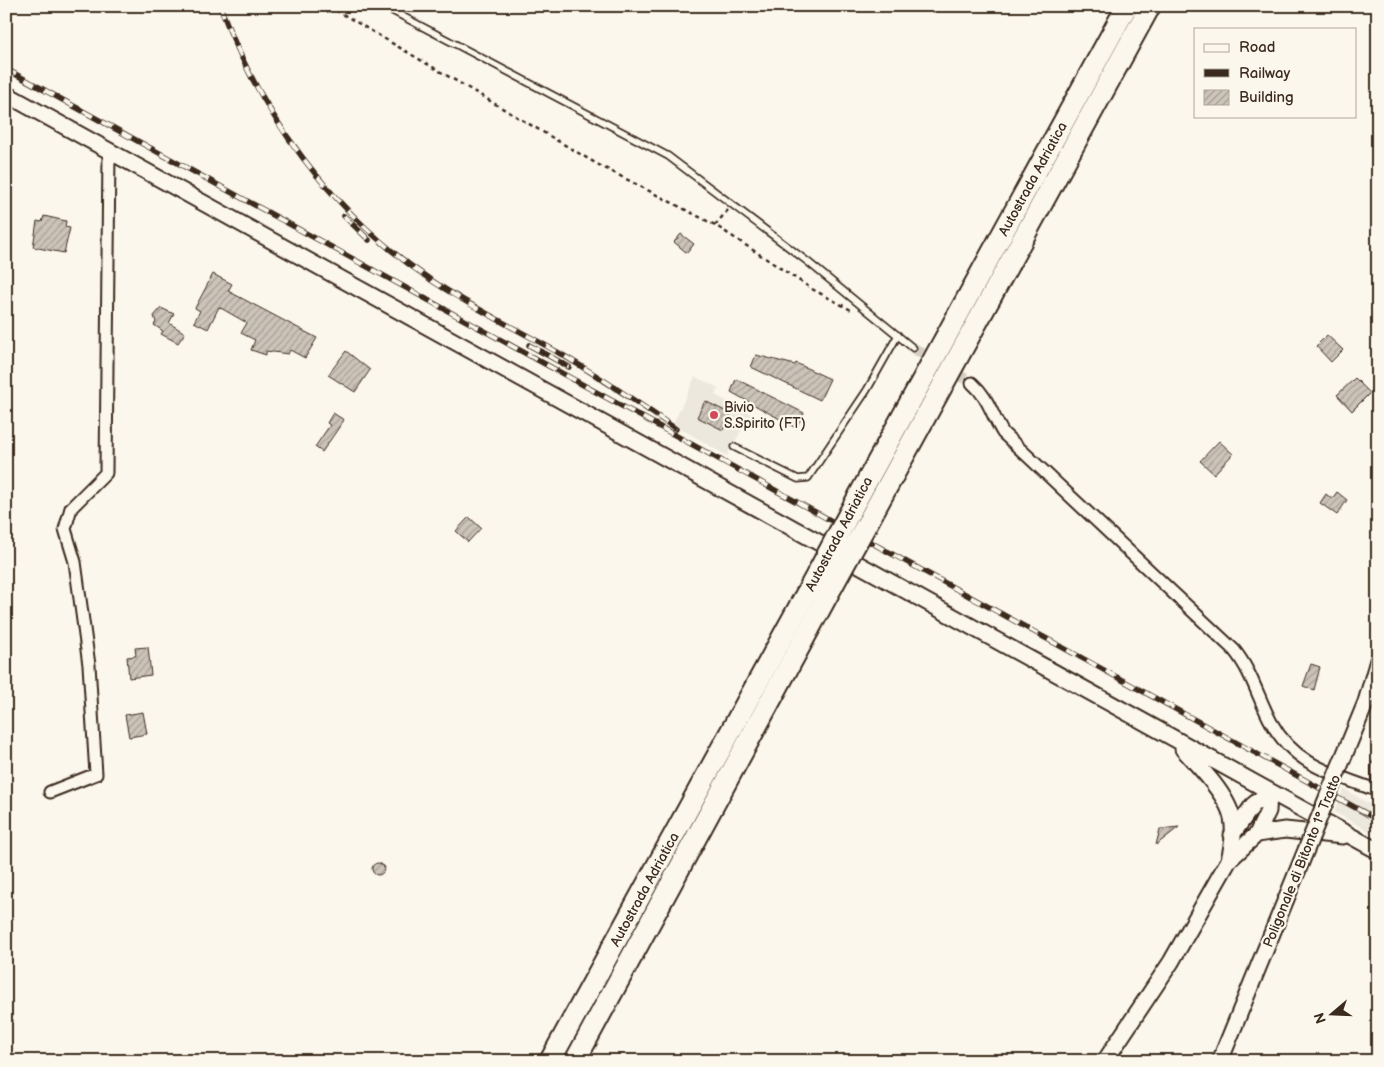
<svg xmlns="http://www.w3.org/2000/svg" width="1384" height="1067" font-family="'Balsamiq Sans',sans-serif">
  <defs>
    <pattern id="building-hatch" width="6" height="6" patternUnits="userSpaceOnUse" patternTransform="scale(1.25)"><rect width="6" height="6" fill="#ccc4b9"/><path d="M-1 1l2-2M0 6l6-6M5 7l2-2" fill="none" stroke="#a79f96"/></pattern>
  </defs>
  <rect width="100%" height="100%" fill="#fbf7ec"/>
  <filter id="ink" filterUnits="userSpaceOnUse"><feTurbulence type="fractalNoise" baseFrequency=".02" numOctaves="2"/><feDisplacementMap in="SourceGraphic" scale="10" xChannelSelector="R" yChannelSelector="G"/><feConvolveMatrix kernelMatrix="1 2 1 2 8 2 1 2 1" color-interpolation-filters="sRGB"/></filter>
  <g filter="url(#ink)">
    <path fill="#ede8dd" d="M695,377l24,11 -4,7 36,19 -24,42 -54,-32z
      M1344,789l34,20v27l-44,-24z"/>
    <path fill="url(#building-hatch)" stroke="#3b2a1e" d="M44,216l22,5 -1,6 5,1 -6,25 -31,-6 4,-26 5,1z
      M681,234l13,10 -7,9 -13,-11z
      M213,274l19,10 -4,7 89,47 -12,20 -15,-8 -2,4 -22,-3v4l-15,-5 4,-10 -14,-7 6,-10 -28,-16 -11,22 -14,-7 6,-11 -5,-3z
      M161,308l13,6 -5,9 16,10 -7,10 -17,-9 2,-3 -9,-6 2,-3 -2,-6z
      M1327,335l16,15 -12,12 -15,-16z
      M346,351l24,19 -15,22 -27,-17z
      M756,355l39,10 1,-2 34,16 -10,21 -69,-33z
      M1355,378l15,15 -18,18 -15,-16z
      M736,379l68,34 -8,15 -65,-36z
      M705,401l26,13 -8,16 -26,-13z
      M333,413l11,7 -22,32 -7,-5 15,-22 -3,-2z
      M1219,441l14,13 -19,20 -14,-13z
      M1337,492l10,8 -10,15 -17,-12 6,-9 6,5z
      M469,517l12,11 -13,14 -12,-11z
      M148,647l3,28 -22,3 -2,-21 9,-1 -1,-8z
      M1311,664l9,3 -6,23 -11,-4z
      M143,712l4,22 -18,3 -4,-22z
      M1179,827l-23,18 4,-16z
      M372 869a6 6 0 1 1 12 0a6 6 0 1 1-12 0Z"/>
    <g fill="none" stroke-linecap="round" stroke-linejoin="round">
      <path stroke="#d5cec3" stroke-width="11" stroke-dasharray="11 5.5" stroke-linecap="butt" d="M913,348l59,35"/>
      <defs>
        <path id="lane" d="M383,6l285,150 140,106 105,86
          M734,447l64,32 10,-1 59,-88 31,-55"/>
        <path id="street" d="M972,383c17,15 19,31 31,50l231,217c18,22 24,48 37,72 24,44 63,52 107,69
          M1378,766v15
          M50,792l46,-18 -7,-109 -14,-103 -10,-33 6,-21 35,-35 3,-322"/>
        <path id="secondary" d="M6,94l1372,757
          M1183,749c16,17 45,47 49,69 3,14 0,30 -3,42
          M1339,768l27,-66 12,-42
          M1257,834l28,-4 58,6
          M1232,835l21,-30 16,-13
          M1105,1061l66,-99 58,-102 28,-26 11,-23 1,-19
          M1220,1061l86,-211"/>
        <g id="highway">
          <path id="s1" d="M850,512l277,-506"/>
          <path d="M870,518l280,-512"/>
          <path id="s2" d="M550,1061l267,-487"/>
          <path d="M575,1061l258,-476"/>
        </g>
      </defs>
      <use href="#lane" stroke="#3b2a1e" stroke-width="9"/>
      <use href="#street" stroke="#3b2a1e" stroke-width="15"/>
      <use href="#secondary" stroke="#3b2a1e" stroke-width="19"/>
      <use href="#highway" stroke="#3b2a1e" stroke-width="24"/>
      <path stroke="#3b2a1e" stroke-width="2.5" stroke-dasharray="4 4" stroke-linecap="butt" d="M329,6l268,158 118,61 97,64 41,22
        M715,225l13,-15"/>
      <use href="#lane" stroke="#fbf7ec" stroke-width="5.5"/>
      <use href="#street" stroke="#fbf7ec" stroke-width="11"/>
      <use href="#secondary" stroke="#fbf7ec" stroke-width="15"/>
      <use href="#highway" stroke="#fbf7ec" stroke-width="20"/>
      <defs>
        <path id="rail" d="M220,6c40,109 112,206 208,272 41,28 87,50 131,75 40,23 78,49 117,76
          M6,69l1372,751
          M344,216l25,24
          M529,345l40,22"/>
      </defs>
      <use href="#rail" stroke="#3b2a1e" stroke-width="5.5"/>
      <use href="#rail" stroke="#fbf7ec" stroke-width="4" stroke-dasharray="11" stroke-linecap="butt"/>
      <defs>
        <path id="secondary-bridge" d="M1306,850l33,-82"/>
        <path id="highway-bridge" d="M817,574l33,-62
          M833,585l37,-67"/>
      </defs>
      <use href="#secondary-bridge" stroke="#3b2a1e" stroke-width="19" stroke-linecap="butt"/>
      <use href="#highway-bridge" stroke="#3b2a1e" stroke-width="24" stroke-linecap="butt"/>
      <use href="#secondary-bridge" stroke="#fbf7ec" stroke-width="15"/>
      <use href="#highway-bridge" stroke="#fbf7ec" stroke-width="20"/>
    </g>
  </g>
  <circle fill="#d1495b" stroke="#fbf7ec" stroke-width="2" cx="714" cy="415" r="5"/>
  <g text-anchor="middle" dominant-baseline="central" stroke-width="4.5" stroke-linejoin="round" paint-order="stroke">
    <g font-size="14" fill="#3b2a1e" stroke="#fbf7ec">
      <text stroke="none"><textPath href="#s1" startOffset="380">Autostrada Adriatica</textPath></text>
      <text transform="translate(839 534) rotate(-62)">Autostrada Adriatica</text>
      <text transform="translate(1302 861) rotate(-68)">Poligonale di Bitonto 1° Tratto</text>
      <text stroke="none"><textPath href="#s2" startOffset="196">Autostrada Adriatica</textPath></text>
    </g>
    <g font-size="14" fill="#3b2a1e" stroke="#fbf7ec" text-anchor="start">
      <text x="724" y="407">Bivio<tspan x="724" dy="16">S.Spirito (FT)</tspan></text>
    </g>
  </g>
  <rect width="1384" height="1067" fill="none" stroke="#fbf7ec" stroke-width="25"/>
  <rect x="12" y="12" width="1359" height="1042" fill="none" stroke="#3b2a1e" stroke-width="2" filter="url(#ink)"/>
  <rect x="1194" y="28" width="162" height="90" fill="#fbf7ec" stroke="#aea59a"/>
  <rect x="1204" y="44" width="25" height="8" fill="#fbf7ec" stroke="#aea59a"/>
  <text x="1239" y="52" font-size="15" fill="#3b2a1e">Road</text>
  <rect x="1204" y="69" width="25" height="8" fill="#3b2a1e" stroke="#aea59a"/>
  <text x="1239" y="78" font-size="15" fill="#3b2a1e">Railway</text>
  <rect x="1204" y="90" width="25" height="15" fill="url(#building-hatch)" stroke="#aea59a"/>
  <text x="1239" y="102" font-size="15" fill="#3b2a1e">Building</text>
  <g transform="translate(1332 1014) rotate(251)" stroke="#fbf7ec" stroke-width="4" paint-order="stroke">
  <path d="M0-4L9 19L0 12L-9 19Z" fill="#3b2a1e"/>
  <text y="-8" font-size="14" font-weight="bold" text-anchor="middle" fill="#3b2a1e">N</text>
  </g>
</svg>
